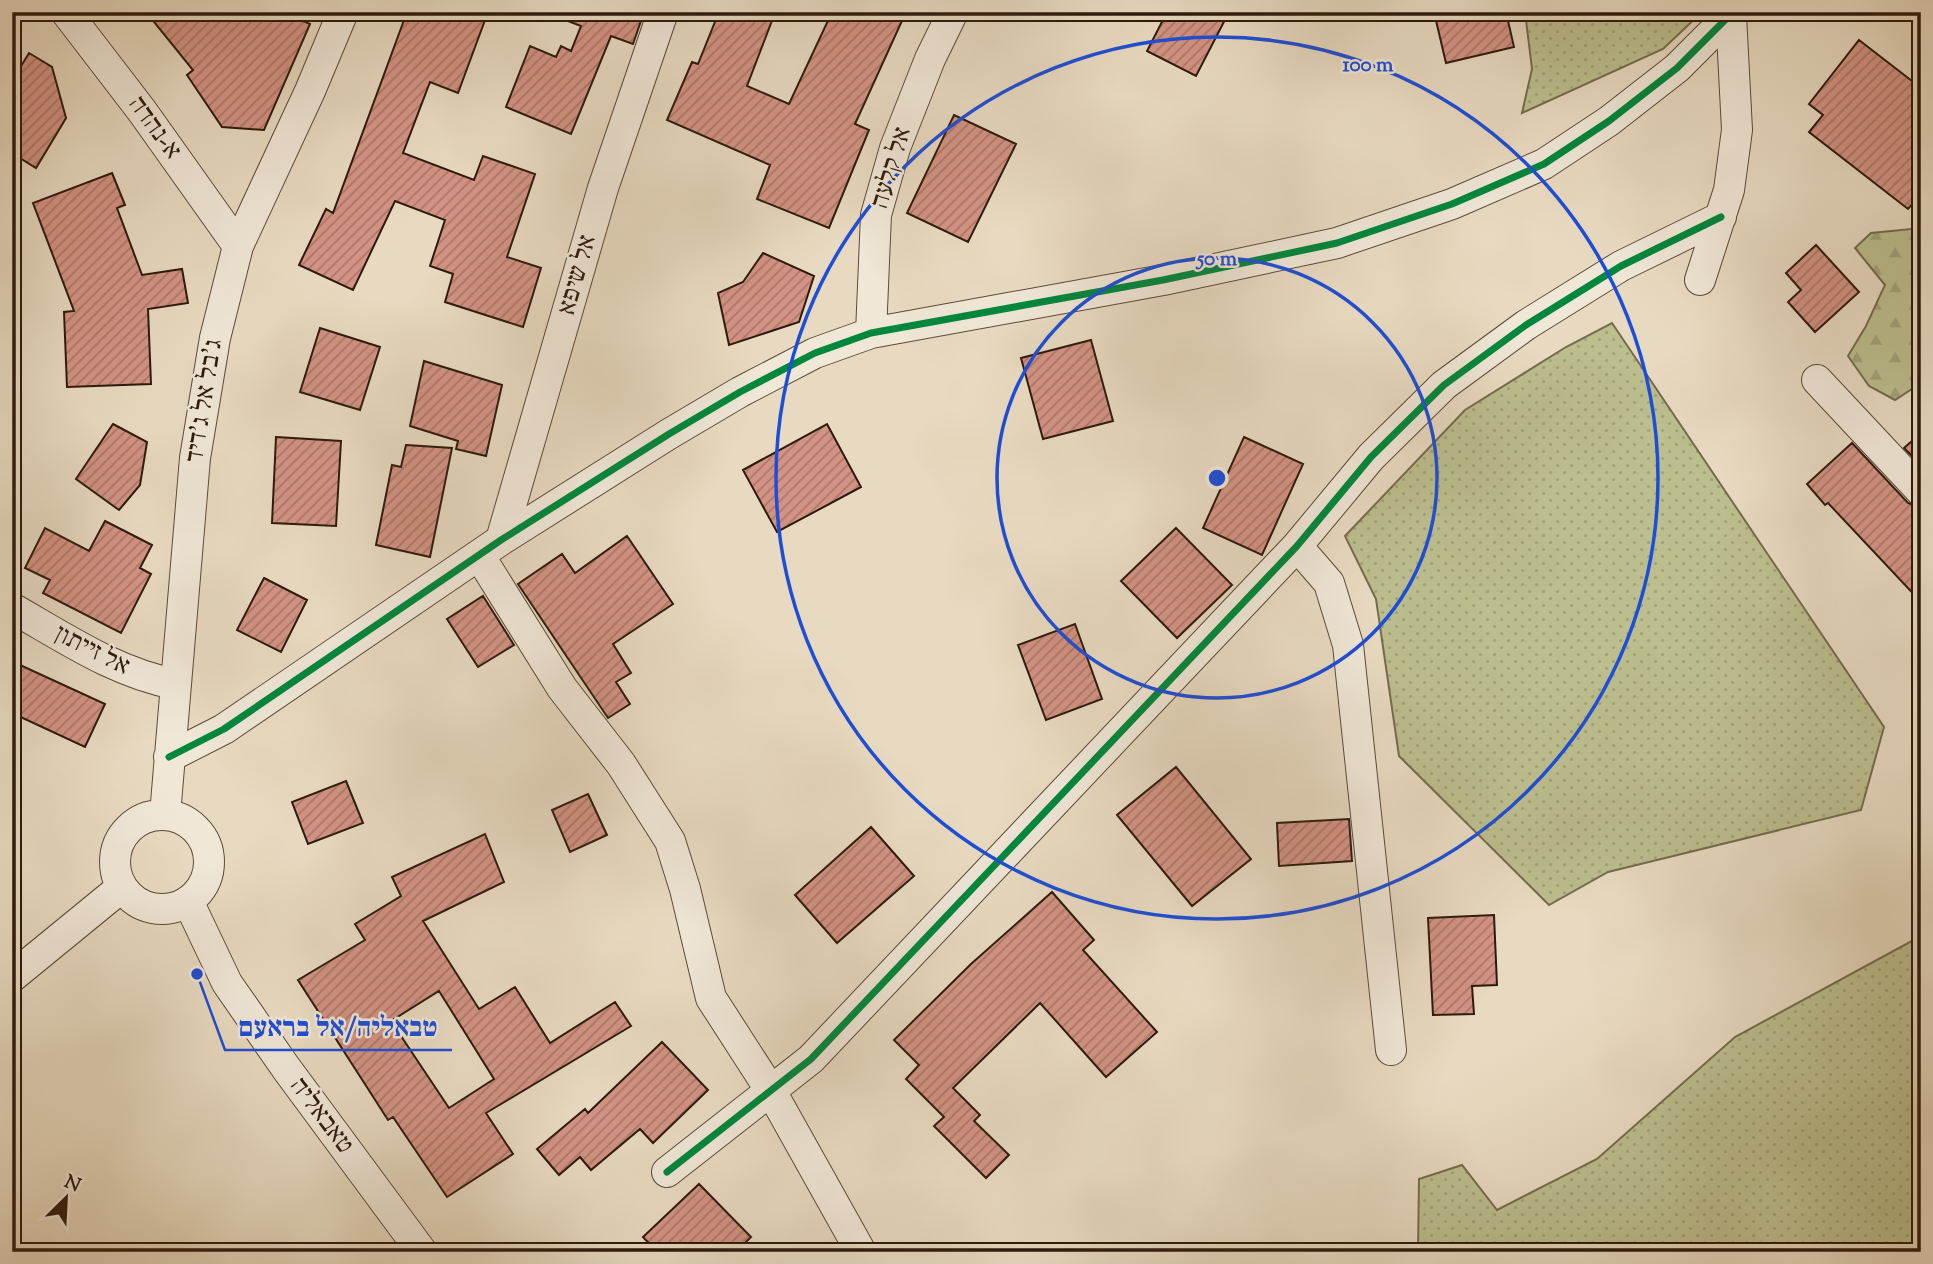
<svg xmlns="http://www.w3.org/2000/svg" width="1933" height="1264" font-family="'Sorts Mill Goudy','Frank Ruhl Libre',serif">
  <defs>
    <pattern id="grass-dots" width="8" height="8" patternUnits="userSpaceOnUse" patternTransform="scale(1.75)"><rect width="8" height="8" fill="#bcbe8e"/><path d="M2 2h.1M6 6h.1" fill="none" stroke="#a2a379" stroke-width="1.8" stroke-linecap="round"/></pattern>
    <pattern id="forest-firs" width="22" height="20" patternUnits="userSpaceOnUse" patternTransform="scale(1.75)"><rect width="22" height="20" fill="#bcbe8e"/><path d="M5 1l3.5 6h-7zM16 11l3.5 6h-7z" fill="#a2a379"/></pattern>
    <pattern id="building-hatch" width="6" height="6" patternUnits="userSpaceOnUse" patternTransform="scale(1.75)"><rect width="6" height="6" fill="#d39384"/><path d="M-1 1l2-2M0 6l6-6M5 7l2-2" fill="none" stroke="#ac776a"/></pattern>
  </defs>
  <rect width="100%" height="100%" fill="#e8dac1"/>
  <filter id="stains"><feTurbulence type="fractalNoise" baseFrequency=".00286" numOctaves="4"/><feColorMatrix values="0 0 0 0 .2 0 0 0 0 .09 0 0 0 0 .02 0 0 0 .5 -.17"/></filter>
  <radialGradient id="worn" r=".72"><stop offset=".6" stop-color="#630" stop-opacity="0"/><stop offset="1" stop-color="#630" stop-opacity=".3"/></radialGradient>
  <path fill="url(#grass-dots)" stroke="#746c4d" stroke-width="2" d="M1525,12h177l-39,37 -141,64 10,-44z
    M1612,323l272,404 -23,83 -253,62 -59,33 -150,-149 -23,-157 -31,-63 120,-126 101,-63z
    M1921,936v316h-503l1,-73 43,-14 35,45 100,-51 138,-122z"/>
  <path fill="url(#forest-firs)" stroke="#746c4d" stroke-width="2" d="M1921,228v155l-26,17 -26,-14 -21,-30 18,-30 19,-41 -30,-37 16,-15z"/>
  <path fill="url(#building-hatch)" stroke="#2d1a0c" stroke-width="2" fill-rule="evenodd" d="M146,12h137l27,12 -46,106 -42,-3 -35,-52 6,-5z
    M407,12h81l-30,81 -28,-11 -27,71 71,27 9,-24 52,18 -28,83 34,11 -18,59 -78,-25 8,-28 -23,-8 15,-46 -50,-19 -42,89 -54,-25 27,-56 7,4z
    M553,12h91l-11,32 -22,-8 -40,98 -65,-27 24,-61 26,11 5,-11 10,5 10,-25 -29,-11z
    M719,12h39l15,6 -26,68 42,18 43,-92h74l-51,112 14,6 -40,98 -72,-29 13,-34 -103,-45 25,-58 6,2z
    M1167,12h62l-33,64 -49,-25z
    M1434,12h72l8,35 -68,16z
    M1859,40l62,48v106l-13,15 -99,-77 14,-17 -14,-11z
    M29,53l23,14 14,51 -30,50 -24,-15v-72z
    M954,115l62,29 -48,98 -61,-29z
    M112,173l13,32 -8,3 25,67 40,-6 6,34 -40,6 3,75 -84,3 -3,-75 10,-1 -41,-108z
    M1816,245l43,47 -44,40 -27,-30 13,-12 -15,-17z
    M763,253l51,23 -15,46 -70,23 -11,-52 25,-11z
    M320,328l60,19 -20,63 -60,-18z
    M1091,340l22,81 -70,18 -22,-81z
    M424,361l78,24 -16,71 -30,-7 2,-8 -48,-15z
    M113,424l34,18 -7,43 -21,25 -43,-31z
    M827,424l34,63 -84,45 -34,-62z
    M1921,433v32l-17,-17z
    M276,437l65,4 -5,85 -64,-3z
    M1244,437l59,27 -41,91 -59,-27z
    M1852,443l56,60 13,5v94l-93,-99 -3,2 -18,-21z
    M406,445l46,3 -22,109 -54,-12 16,-80 9,2z
    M105,521l47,24 -12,23 11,6 -30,59 -78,-40 7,-13 -25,-12 20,-40 44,23z
    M1176,528l56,57 -55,53 -56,-57z
    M627,536l46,68 -60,40 18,29 -15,9 14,22 -22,14 -90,-134 44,-30 13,19z
    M264,578l43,22 -26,52 -44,-22z
    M483,596l31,49 -36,22 -31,-48z
    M1075,624l27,75 -56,21 -28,-75z
    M20,665l85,39 -20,43 -73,-34v-32z
    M1176,767l75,92 -59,47 -75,-91z
    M346,781l17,42 -55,21 -16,-42z
    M588,794l19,41 -37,17 -18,-42z
    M1349,819l3,42 -73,5 -2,-43z
    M871,827l43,49 -77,67 -42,-48z
    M485,834l19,48 -81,39 56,88 36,-22 35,56 65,-41 16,24 -145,87 27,41 -66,43 -54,-80 -5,3 -90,-140 67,-40 -10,-16 46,-28 -9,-19zM439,991l55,88 -45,29 -58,-87z
    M1052,892l42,48 -11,10 74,82 -51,45 -66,-74 -87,85 27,27 -6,6 35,34 -23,23 -52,-52 10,-9 -38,-38 13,-14 -25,-25 77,-76z
    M1494,915l3,70 -25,1 2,28 -41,1 -5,-97z
    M662,1042l46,48 -55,53 -13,-14 -49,41 -11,-13 -21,18 -22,-26 48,-40 3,4z
    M699,1184l52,53 -15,15h-79l-14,-15z"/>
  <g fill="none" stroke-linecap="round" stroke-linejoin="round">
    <defs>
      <path id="minor" d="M66,12l76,99 96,135
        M1700,280l29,-90 8,-60 -6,-115
        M871,333l5,-118 19,-67 35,-89 23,-47
        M1817,380l104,111
        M501,540l102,-352 60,-176
        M1297,546l32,37 19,62 43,405
        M479,555l83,133 59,76 49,77 15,48 26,109 60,93 90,161
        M12,608c53,30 104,65 163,76
        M169,757l55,-28 277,-189 168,-106 71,-42 75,-39 56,-20 292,-53 174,-37 115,-39 92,-40 65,-43 68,-53 56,-56
        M165,815l30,-357 20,-120 23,-92 72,-155 33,-79
        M115 862a47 47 0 1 1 94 0a47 47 0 1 1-94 0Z
        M188,901l39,82 59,85 136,184
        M12,977l110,-90
        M667,1172l144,-113 486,-513 74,-89 73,-72 82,-60 95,-59 100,-49"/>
    </defs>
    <use href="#minor" stroke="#5c4a39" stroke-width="32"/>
    <use href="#minor" stroke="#f0e7d7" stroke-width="30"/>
    <defs>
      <path id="cycleway" d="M169,757l55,-28 277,-189 168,-106 71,-42 75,-39 56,-20 292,-53 174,-37 115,-39 92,-40 65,-43 68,-53 56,-56
        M667,1172l144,-113 486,-513 74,-89 73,-72 82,-60 95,-59 100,-49"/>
    </defs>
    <use href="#cycleway" stroke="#f0e7d7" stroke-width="11"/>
    <use href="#cycleway" stroke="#00873e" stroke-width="7"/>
  </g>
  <g fill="none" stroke="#1d4ed8" stroke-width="3.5">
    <circle cx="1217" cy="478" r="220"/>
    <circle cx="1217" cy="478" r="441"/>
  </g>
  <g text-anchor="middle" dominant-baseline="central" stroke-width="5" stroke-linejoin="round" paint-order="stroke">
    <g font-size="26" fill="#2d1a0c" stroke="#f0e7d7">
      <text transform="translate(154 128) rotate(54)">א-נהדה</text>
      <text transform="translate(892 168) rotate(-73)">אל קלעה</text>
      <text transform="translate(578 275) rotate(-74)">אל שיפא</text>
      <text transform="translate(205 401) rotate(-81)">ג'בל אל ג'דיד</text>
      <text transform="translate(92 651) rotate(27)">אל זייתון</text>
      <text transform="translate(321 1116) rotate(53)">טאבאליה</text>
    </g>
  </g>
  <circle cx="1217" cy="478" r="10" fill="#1d4ed8" stroke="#f0e7d7" stroke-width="3.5"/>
  <g font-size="21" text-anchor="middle" font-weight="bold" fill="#1d4ed8" stroke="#f0e7d7" stroke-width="5" stroke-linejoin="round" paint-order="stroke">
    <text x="1368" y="71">100 m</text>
    <text x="1217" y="265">50 m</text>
  </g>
  <path fill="none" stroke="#1d4ed8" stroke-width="2.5" d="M197 974L225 1050H452"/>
  <circle fill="#1d4ed8" stroke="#f0e7d7" stroke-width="2.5" cx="197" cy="974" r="7"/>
  <g font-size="28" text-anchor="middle" font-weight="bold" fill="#1d4ed8" stroke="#f0e7d7" stroke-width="5" stroke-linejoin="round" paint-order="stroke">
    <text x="338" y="1036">טבאליה/אל בראעם</text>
  </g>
  <rect width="1933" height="1264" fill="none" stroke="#e8dac1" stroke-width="42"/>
  <rect x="14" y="14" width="1905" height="1236" fill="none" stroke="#2d1a0c" stroke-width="3.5"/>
  <rect x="21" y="21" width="1891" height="1222" fill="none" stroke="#2d1a0c" stroke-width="2"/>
  <g transform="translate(66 1198) rotate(24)" stroke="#f0e7d7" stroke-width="5" paint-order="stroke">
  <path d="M0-5L12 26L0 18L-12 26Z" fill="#2d1a0c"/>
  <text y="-10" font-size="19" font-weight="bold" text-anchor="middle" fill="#2d1a0c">N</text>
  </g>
  <rect width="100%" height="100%" filter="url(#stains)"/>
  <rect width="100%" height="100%" fill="url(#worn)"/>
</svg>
